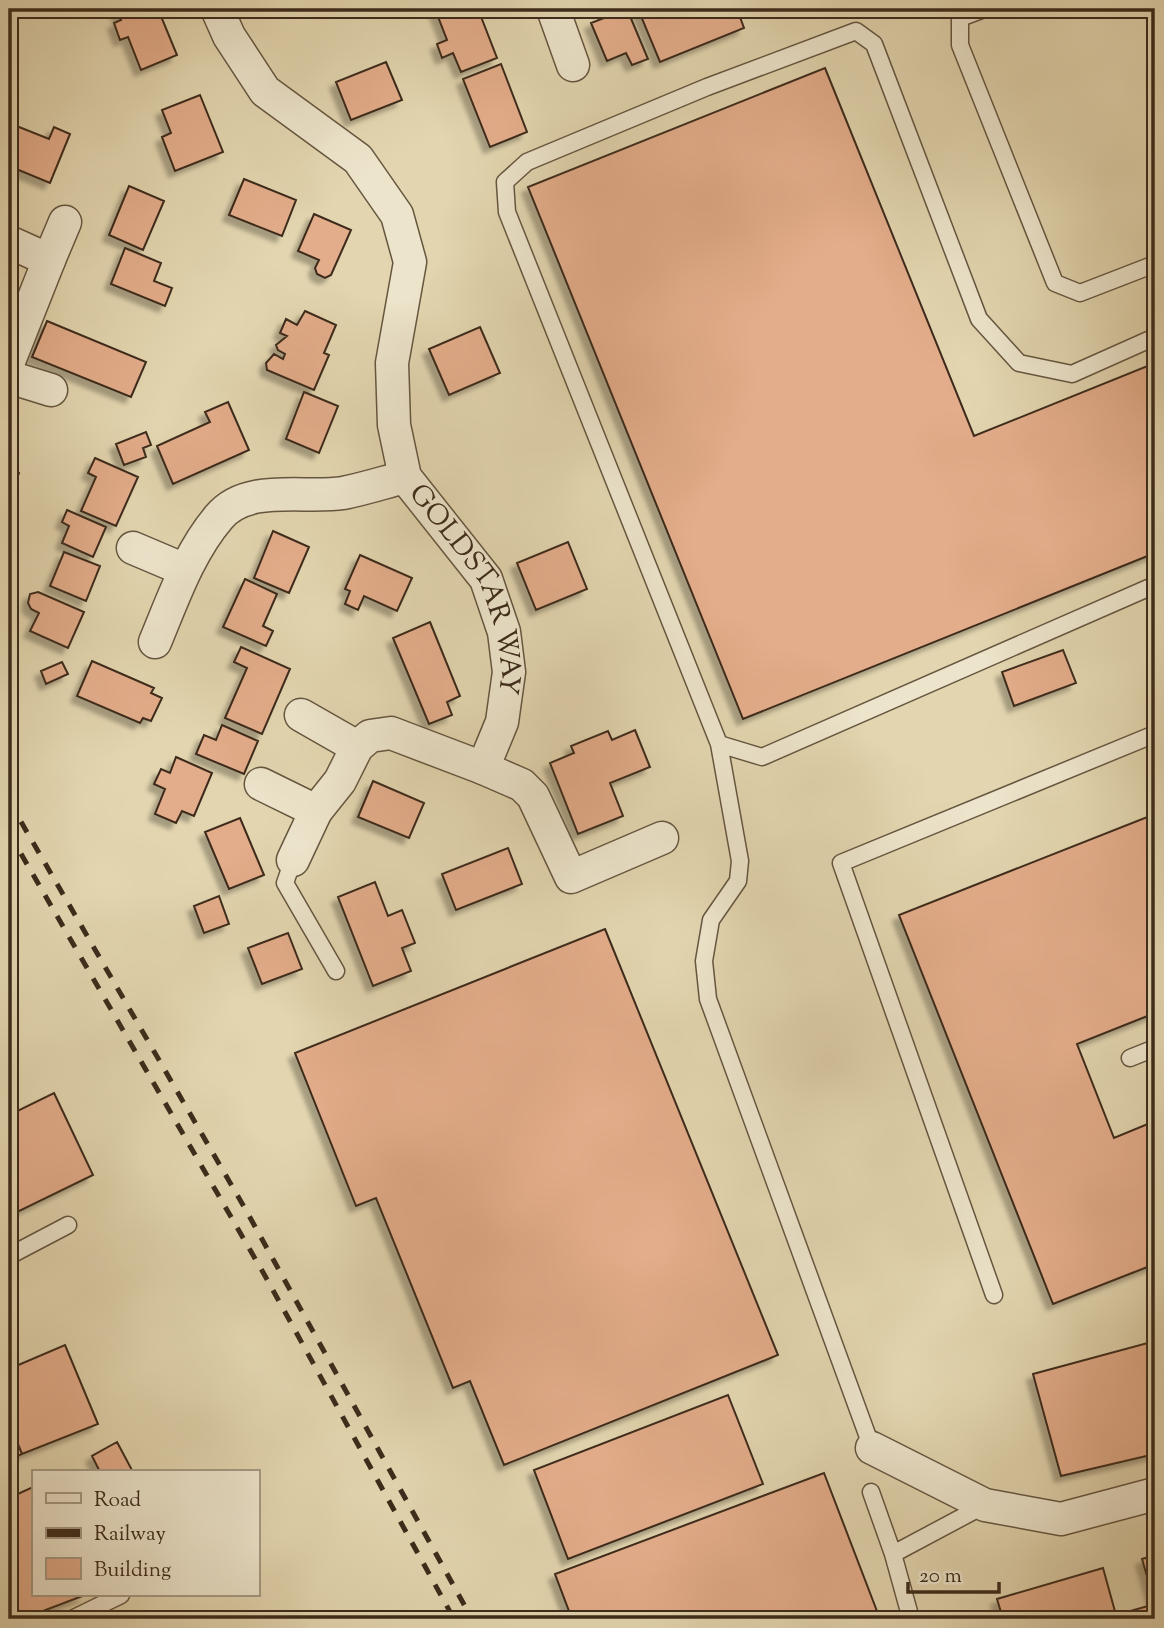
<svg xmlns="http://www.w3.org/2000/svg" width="1164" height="1628" font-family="'Sorts Mill Goudy',serif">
  <defs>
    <filter id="shadow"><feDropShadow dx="-6" dy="6" stdDeviation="2" flood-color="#0004"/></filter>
  </defs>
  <rect width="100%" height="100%" fill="#e2d5af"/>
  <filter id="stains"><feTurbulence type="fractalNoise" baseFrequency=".00286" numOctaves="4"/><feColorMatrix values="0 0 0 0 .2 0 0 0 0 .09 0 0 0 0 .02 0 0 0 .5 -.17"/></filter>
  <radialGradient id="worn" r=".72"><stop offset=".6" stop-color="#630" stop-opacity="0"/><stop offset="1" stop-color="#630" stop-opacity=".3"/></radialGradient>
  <path fill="#e3ac8a" stroke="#3c2b1b" stroke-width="2" filter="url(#shadow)" d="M116,9h42l19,46 -36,15 -13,-33 -8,3 -6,-17 7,-3z
    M435,9h43l19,49 -36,14 -8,-19 -11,5 -5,-14 10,-4z
    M627,9l21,50 -16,6 -6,-12 -19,8 -16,-38z
    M638,9h99l7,19 -84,34z
    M386,62l16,38 -51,20 -15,-38z
    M501,64l26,68 -37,15 -27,-68z
    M825,68l149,368 181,-73v190l-412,166 -215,-532z
    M200,95l23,57 -48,19 -13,-34 9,-4 -9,-23z
    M9,123l40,16 5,-12 16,7 -20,49 -41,-17z
    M244,179l52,21 -14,36 -53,-21z
    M129,186l35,15 -21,49 -34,-15z
    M314,214l37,16 -20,45 -6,3 -8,-4 -2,-6 4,-8 -21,-9z
    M125,248l36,15 -7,18 18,7 -7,18 -54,-22z
    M305,311l31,14 -12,28 5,2 -15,35 -47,-20 -1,-7 8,-9 9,5 2,-5 -7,-4 -2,-5 11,-9 -7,-3 6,-14 11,6z
    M47,321l99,41 -15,35 -99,-40z
    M480,327l20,46 -51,22 -20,-46z
    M304,392l34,14 -19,47 -33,-14z
    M228,402l21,48 -76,34 -16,-38 53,-24 -5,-10z
    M146,432l5,13 -8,3 3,9 -22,8 -8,-21z
    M95,458l43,19 -22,49 -35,-15 15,-34 -8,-4z
    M9,469l10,4 -10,25z
    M67,510l39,17 -13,30 -31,-14 7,-17 -7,-4z
    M273,531l36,16 -20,46 -35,-15z
    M568,542l19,47 -51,21 -19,-47z
    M64,552l36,14 -14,35 -36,-15z
    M360,555l52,23 -15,33 -33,-15 -6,14 -13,-6 5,-13 -5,-2z
    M245,579l32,15 -14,32 10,5 -7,15 -43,-19z
    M38,592l46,20 -16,36 -38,-17 9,-18 -8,-4 -3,-6 2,-9z
    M430,622l30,74 -13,6 5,13 -23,9 -36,-86z
    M241,647l49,22 -28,65 -37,-16 22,-50 -13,-6z
    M1063,650l13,33 -62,23 -12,-34z
    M92,661l62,27 -3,5 11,5 -11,23 -8,-3 -3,5 -63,-27z
    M62,662l6,12 -22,10 -5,-13z
    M222,725l36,16 -14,33 -48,-20 8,-19 12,5z
    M635,730l15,37 -40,16 13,33 -45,18 -28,-71 24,-10 -3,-7 37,-15 4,9z
    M176,757l36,16 -18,43 -12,-5 -6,12 -21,-9 10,-25 -11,-5 7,-15 9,4z
    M373,781l51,22 -15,35 -51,-21z
    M1155,814v199l-78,31 37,94 41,-17v143l-102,40 -154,-389z
    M240,818l24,57 -35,14 -24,-57z
    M508,848l14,36 -66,26 -14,-36z
    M375,882l13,34 14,-6 13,33 -13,5 9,23 -38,15 -35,-89z
    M219,896l10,28 -25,9 -10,-27z
    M605,929l173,426 -274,110 -34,-84 -17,7 -77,-190 -20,8 -61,-153z
    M288,933l14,36 -40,15 -14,-36z
    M54,1093l39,82 -84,41v-101z
    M1155,1341v113l-94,22 -28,-102z
    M65,1345l33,79 -76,30 -13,-32v-53z
    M728,1395l35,89 -195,75 -34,-89z
    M9,1422l13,32 -13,6z
    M117,1442l16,30h-33l-8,-16z
    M824,1473l56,146h-308l-17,-45z
    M33,1487v108h52l-63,24 -13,-30v-91z
    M1155,1555v49l-13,-45z
    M1103,1568l13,47 39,-11v15h-152l-6,-20z"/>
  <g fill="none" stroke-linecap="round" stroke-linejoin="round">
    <defs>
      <path id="lane" d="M984,9l-24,9v27l95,238 25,10 75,-29
        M1155,337l-83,37 -53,-11 -40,-44 -105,-275 -18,-13 -149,56 -180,75 -22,20 2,30 212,532 43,13 393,-172
        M719,744l21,117 -2,20 -27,39 -7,41 4,38 164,449
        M293,860l-8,23 51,88
        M1130,1058l25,-10
        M9,1256l59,-31
        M994,1295l-153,-432 314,-129
        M871,1492l22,62 18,65
        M893,1554l90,-48
        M72,1619l49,-24"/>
      <g id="street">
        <path id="s1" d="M217,9l12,27 36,55 93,68 39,56 13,47 -18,101 2,62 11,52 81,102 18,53 5,40 -7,50 -19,46 -92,-35 -21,3 -13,11 -17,34 -24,30 -55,-27"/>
        <path d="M553,9l20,56"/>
        <path d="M9,242l40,18 -40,101"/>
        <path d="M49,260l16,-38"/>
        <path d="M9,377l42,13"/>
        <path d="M133,548l52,22"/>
        <path d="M155,642c18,-43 34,-90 64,-125 28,-34 85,-18 124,-24 21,-4 42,-11 62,-16"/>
        <path d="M301,715l56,32"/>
        <path d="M483,768l39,17 11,11 38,81 91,-39"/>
        <path d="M293,860l23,-49"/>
        <path d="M872,1448l113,57 76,14 94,-25"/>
      </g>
    </defs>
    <use href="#lane" stroke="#665640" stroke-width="19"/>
    <use href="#street" stroke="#665640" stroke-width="35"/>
    <use href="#lane" stroke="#ece4cb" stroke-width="16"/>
    <use href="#street" stroke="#ece4cb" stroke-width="32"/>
    <path stroke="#3c2b1b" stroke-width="5" stroke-dasharray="12 12" stroke-linecap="butt" d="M9,801l238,411 225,407
      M9,833l255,441 190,345"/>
  </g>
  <g text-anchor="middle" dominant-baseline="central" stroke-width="7" stroke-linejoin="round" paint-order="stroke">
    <g font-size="28" fill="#3c2b1b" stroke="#ece4cb">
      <text stroke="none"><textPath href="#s1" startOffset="677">GOLDSTAR WAY</textPath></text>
    </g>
  </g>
  <rect width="1164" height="1628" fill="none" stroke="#e2d5af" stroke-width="35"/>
  <rect x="10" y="10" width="1143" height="1607" fill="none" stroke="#3c2b1b" stroke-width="3.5"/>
  <rect x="18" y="18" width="1129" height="1593" fill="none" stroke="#3c2b1b" stroke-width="2"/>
  <rect x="32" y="1470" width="228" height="126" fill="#ece4cb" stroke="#a69a85" stroke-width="2"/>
  <rect x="46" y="1493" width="35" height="10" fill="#ece4cb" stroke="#a69a85" stroke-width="2"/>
  <text x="94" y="1506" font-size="21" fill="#3c2b1b">Road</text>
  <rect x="46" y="1528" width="35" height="10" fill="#3c2b1b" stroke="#a69a85" stroke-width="2"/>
  <text x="94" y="1540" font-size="21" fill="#3c2b1b">Railway</text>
  <rect x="46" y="1558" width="35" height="21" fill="#e3ac8a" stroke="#a69a85" stroke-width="2"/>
  <text x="94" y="1576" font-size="21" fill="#3c2b1b">Building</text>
  <path d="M908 1582v10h91v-10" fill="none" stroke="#3c2b1b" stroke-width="3.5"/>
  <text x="919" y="1582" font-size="21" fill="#3c2b1b" stroke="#ece4cb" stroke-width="5" paint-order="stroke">20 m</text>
  <rect width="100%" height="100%" filter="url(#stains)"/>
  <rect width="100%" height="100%" fill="url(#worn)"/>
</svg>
